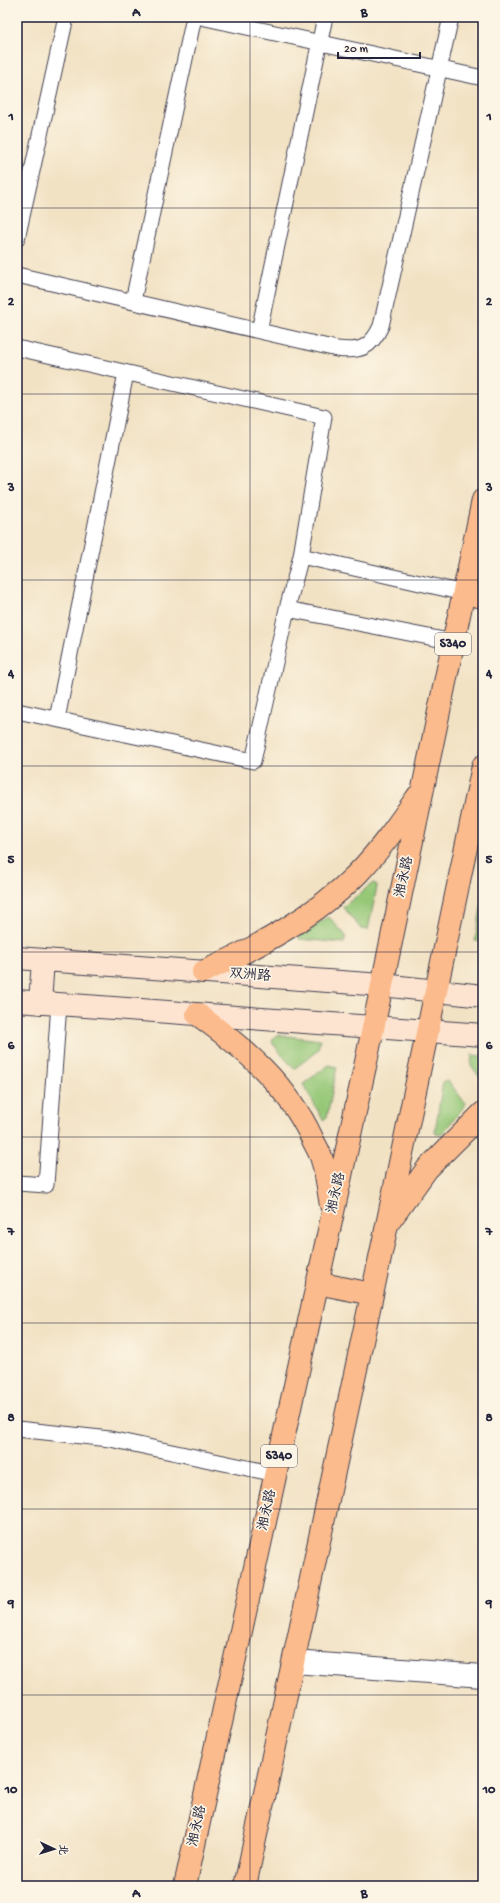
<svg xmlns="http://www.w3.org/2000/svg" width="500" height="1903" font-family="'Gochi Hand','LXGW WenKai TC',sans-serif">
  <rect width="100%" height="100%" fill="#fcf5e5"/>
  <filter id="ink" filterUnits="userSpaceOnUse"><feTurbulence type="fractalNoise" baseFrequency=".025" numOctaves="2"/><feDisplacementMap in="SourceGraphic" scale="8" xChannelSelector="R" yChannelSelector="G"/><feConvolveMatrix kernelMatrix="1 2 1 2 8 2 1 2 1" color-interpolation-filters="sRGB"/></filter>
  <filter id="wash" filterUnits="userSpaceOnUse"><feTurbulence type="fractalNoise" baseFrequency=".012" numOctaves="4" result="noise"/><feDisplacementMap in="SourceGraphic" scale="16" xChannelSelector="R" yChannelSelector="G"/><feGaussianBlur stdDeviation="0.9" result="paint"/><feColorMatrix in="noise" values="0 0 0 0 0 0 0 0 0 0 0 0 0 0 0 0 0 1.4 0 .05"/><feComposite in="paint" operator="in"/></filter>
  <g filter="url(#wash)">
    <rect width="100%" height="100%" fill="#f2e2c4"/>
    <path fill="#95c777" stroke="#5c7459" d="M373,883l3,1 1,3 -9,43 -7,-1 -18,-22z
      M483,898v43l-1,1 -7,-1z
      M329,917l17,19 -2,7 -45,-4 1,-6z
      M279,1035l41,5 -2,10 -24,19 -21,-25 -1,-4 3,-4z
      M472,1055l11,1v26l-12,-17z
      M329,1065l8,2 -10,50 -4,3 -20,-36z
      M443,1081l6,1 17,22 -25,31 -4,-1 -2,-3z"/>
  </g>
  <g filter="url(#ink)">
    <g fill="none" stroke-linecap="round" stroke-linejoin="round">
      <defs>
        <path id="lane" d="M201,17l282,61
          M17,239l49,-222
          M17,275l320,74c23,3 34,-1 44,-23l70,-309
          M133,301l61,-284
          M259,331l66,-314
          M17,348l307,69 -23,139 -14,53 -34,152 -236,-50
          M301,556l163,37
          M287,609l167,33
          M57,719l69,-346
          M17,1183l29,2 13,-181
          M17,1429l93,10 166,35"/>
        <path id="street" d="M294,1662l189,14"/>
        <path id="secondary" d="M17,958l365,27 101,11
          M17,1001l466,34
          M40,1003l3,-43"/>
        <path id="primary" d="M464,593l19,4
          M203,972c55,-25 112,-55 155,-99 23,-24 41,-50 60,-77
          M197,1014c47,34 90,70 115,124 3,7 8,14 10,22 5,14 6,30 9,45
          M391,1219l36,-50 56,-56
          M317,1283l55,11
          M185,1886l181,-824 117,-562
          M245,1886l142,-661 96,-459"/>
      </defs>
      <use href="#lane" stroke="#413f50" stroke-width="17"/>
      <use href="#street" stroke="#413f50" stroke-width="24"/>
      <use href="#secondary" stroke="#413f50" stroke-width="24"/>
      <use href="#primary" stroke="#413f50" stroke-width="24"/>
      <use href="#lane" stroke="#fff" stroke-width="15"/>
      <use href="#street" stroke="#fff" stroke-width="22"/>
      <use href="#secondary" stroke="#fde4d1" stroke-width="22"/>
      <use href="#primary" stroke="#fbbb8c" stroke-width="22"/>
    </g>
  </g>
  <path fill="none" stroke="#22223b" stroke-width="1" stroke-opacity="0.55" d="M250,17v1869M17,208h466M17,394h466M17,580h466M17,766h466M17,952h466M17,1137h466M17,1323h466M17,1509h466M17,1695h466"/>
  <g text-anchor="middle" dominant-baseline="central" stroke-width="3.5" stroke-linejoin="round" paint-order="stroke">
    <g fill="#fcf5e5" stroke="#63616e" stroke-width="1">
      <rect x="435" y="633" width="36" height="22" rx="3"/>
      <rect x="261" y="1445" width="36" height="22" rx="3"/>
    </g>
    <g font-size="13" font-weight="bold" fill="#22223b">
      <text x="453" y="644">S340</text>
      <text x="279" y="1456">S340</text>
    </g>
    <g font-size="14" fill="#22223b" stroke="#fcf5e5">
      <text transform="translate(405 877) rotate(-78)">湘永路</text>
      <text transform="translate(250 976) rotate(4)">双洲路</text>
      <text transform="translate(337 1193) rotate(-77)">湘永路</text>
      <text transform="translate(268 1510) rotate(-78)">湘永路</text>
      <text transform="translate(198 1826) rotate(-78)">湘永路</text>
    </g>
  </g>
  <rect width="500" height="1903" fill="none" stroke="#fcf5e5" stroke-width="44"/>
  <g transform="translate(54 1849) rotate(94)" stroke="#fcf5e5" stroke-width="3" paint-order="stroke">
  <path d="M0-3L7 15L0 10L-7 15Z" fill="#22223b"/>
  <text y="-6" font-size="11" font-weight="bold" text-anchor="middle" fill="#22223b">北</text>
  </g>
  <path d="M338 52v6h82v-6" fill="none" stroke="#22223b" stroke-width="2"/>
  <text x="344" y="52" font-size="12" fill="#22223b" stroke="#fcf5e5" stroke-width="3" paint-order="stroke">20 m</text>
  <rect x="22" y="22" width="456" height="1859" fill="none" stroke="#22223b" stroke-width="1.5"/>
  <g font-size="13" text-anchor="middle" font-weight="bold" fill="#22223b">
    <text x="136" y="16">A</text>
    <text x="364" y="16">B</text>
    <text x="11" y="120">1</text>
    <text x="489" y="120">1</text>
    <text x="11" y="305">2</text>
    <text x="489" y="305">2</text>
    <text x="11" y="491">3</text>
    <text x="489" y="491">3</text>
    <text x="11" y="677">4</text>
    <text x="489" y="677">4</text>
    <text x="11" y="863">5</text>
    <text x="489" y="863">5</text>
    <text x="11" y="1049">6</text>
    <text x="489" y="1049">6</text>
    <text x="11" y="1235">7</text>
    <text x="489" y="1235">7</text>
    <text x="11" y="1421">8</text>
    <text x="489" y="1421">8</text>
    <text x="11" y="1607">9</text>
    <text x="489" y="1607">9</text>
    <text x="11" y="1793">10</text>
    <text x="489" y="1793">10</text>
    <text x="136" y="1897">A</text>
    <text x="364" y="1897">B</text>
  </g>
</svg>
